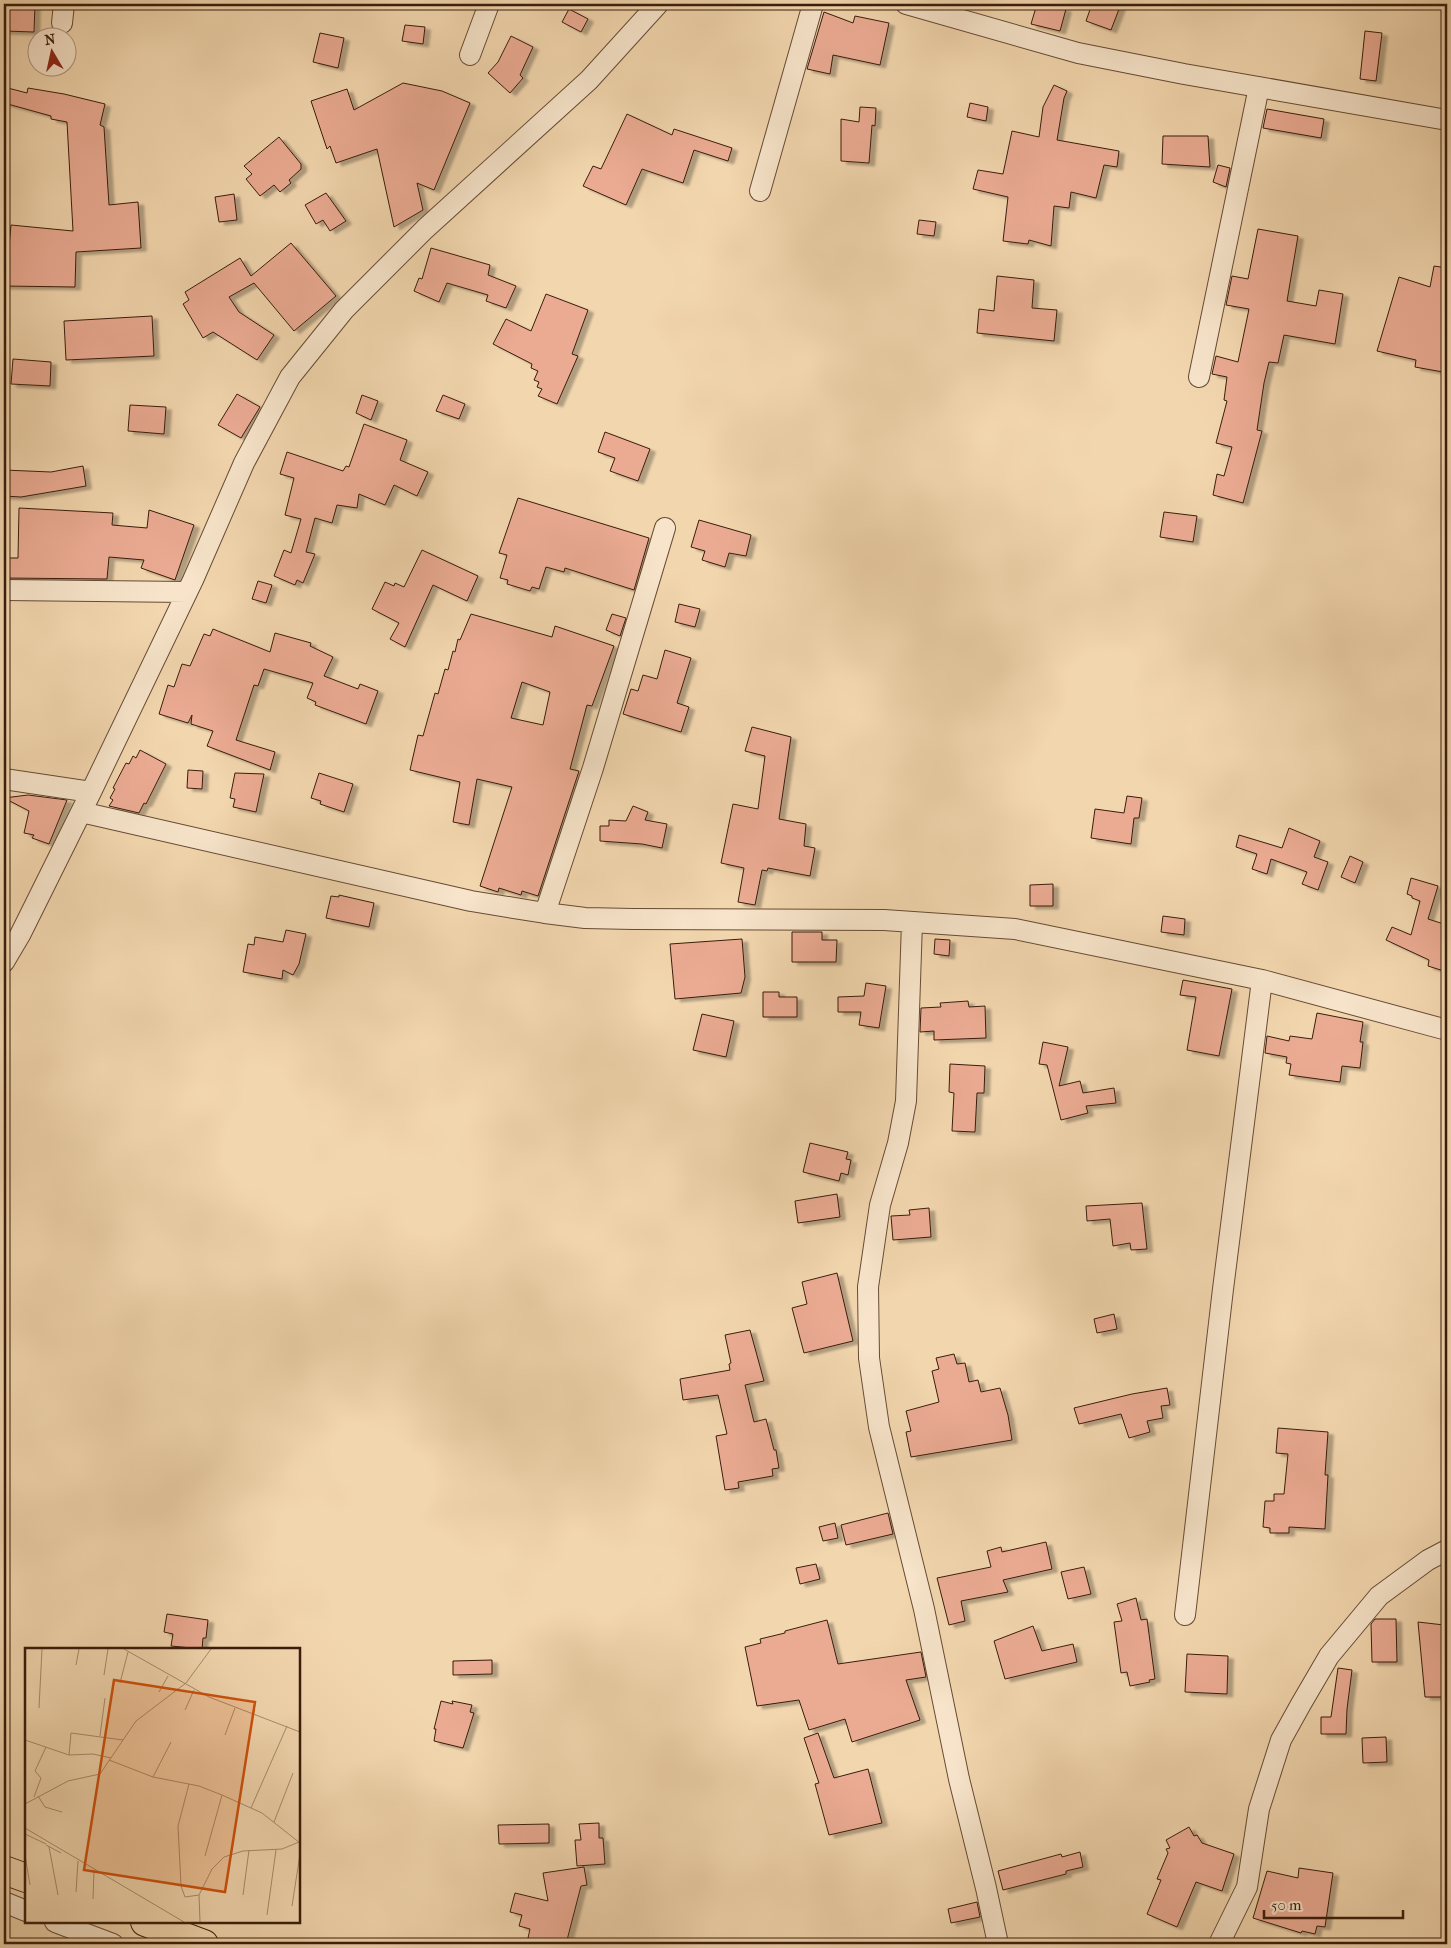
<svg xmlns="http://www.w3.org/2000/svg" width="1451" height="1948" font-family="'IM FELL French Canon',serif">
  <defs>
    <filter id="shadow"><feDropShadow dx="5.5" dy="3" stdDeviation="1" flood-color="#0004"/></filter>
  </defs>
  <rect width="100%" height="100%" fill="#f2d6ae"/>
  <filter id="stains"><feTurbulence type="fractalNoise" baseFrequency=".004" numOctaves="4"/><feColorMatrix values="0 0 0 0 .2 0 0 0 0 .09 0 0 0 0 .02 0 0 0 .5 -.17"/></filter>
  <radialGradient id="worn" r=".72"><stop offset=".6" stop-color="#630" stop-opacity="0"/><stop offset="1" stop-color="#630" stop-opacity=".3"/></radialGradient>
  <path fill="#ebab93" stroke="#391d0c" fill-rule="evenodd" filter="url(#shadow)" d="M4,4h31l-1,28 -30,-1z
    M1037,4h11l18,5 -6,22 -29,-7z
    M1092,4h29l-10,26 -25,-9z
    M569,9l19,10 -7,13 -19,-10z
    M824,12l29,11 2,-7 34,7 -9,42 -47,-10 -3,19 -23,-5z
    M405,25l20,2 -2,17 -21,-3z
    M1365,31l17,2 -6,48 -16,-2z
    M320,33l24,5 -6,30 -25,-6z
    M511,36l22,11 -13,28 3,3 -13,15 -22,-20 10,-11z
    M403,83l39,8 28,12 -36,87 -17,-7 6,27 -29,17 -17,-78 -41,14 -6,-17 -3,3 -16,-48 36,-12 7,21z
    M1054,85l13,6 -3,7 -7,42 62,11 -2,16 -13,-2 -8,33 -25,-6 -2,16 -15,-2 -3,40 -22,-6 -1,4 -25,-3 5,-44 -35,-8 5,-19 25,4 9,-43 27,6 4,-30z
    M4,87l23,6 1,-5 36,6 41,10 -5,21 4,2 5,78 29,-3 3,46 -65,4 -1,35 -71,-1v-29h4l3,-32 62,6 -6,-109 -16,-3v-3l-47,-13z
    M970,103l18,4 -2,14 -19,-4z
    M860,107l16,1 -1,18 -3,-1 -3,38 -28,-2v-42l18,3z
    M1267,109l57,10 -3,19 -58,-10z
    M627,114l45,21 2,-6 58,19 -4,13 -34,-11 -11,33 -41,-14 -16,36 -43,-19 10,-20 8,3z
    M1163,136h45l2,31 -48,-3z
    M279,137l22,27v5l-12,11 2,3 -11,9 -6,-7 -14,11 -14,-17 6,-5 -8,-8z
    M1218,165l12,3 -4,19 -13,-5z
    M326,193l20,28 -16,10 -7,-11 -7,4 -11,-19z
    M234,194l3,26 -18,2 -4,-25z
    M919,220l17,2 -2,14 -17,-2z
    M1258,229l40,7 -11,65 29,5 3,-16 24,4 -8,50 -51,-9 -6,28 -9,-1 -5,21 -7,47 5,1 -19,72 -30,-8 4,-21 7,2 8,-29 -16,-4 11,-42 -3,-1 3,-23 -15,-3 4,-18 22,6 11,-53 -23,-4 6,-29 16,3z
    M291,243l45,53 -42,35 -40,-48 -25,14 10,15 35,23 -17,25 -44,-28 -10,6 -20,-34 6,-4 -4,-8 55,-34 11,18z
    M431,248l59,17 -2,10 28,11 -10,22 -20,-7 2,-6 -41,-12 -8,19 -25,-11 5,-13 3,1z
    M1434,266l13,2v81l-4,23 -28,-5 1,-7 -39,-9 22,-74 31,10z
    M997,276l37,4 -2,28 25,2 -3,31 -77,-8 2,-24 15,2z
    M546,294l42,16 -16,44 6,2 -21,48 -19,-8 4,-7 -5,-2 2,-5 -5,-2 4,-9 -7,-3 1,-4 -39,-20 13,-25 25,12z
    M152,316l2,40 -88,4 -2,-39z
    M13,359l38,3 -1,24 -39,-2z
    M237,394l23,13 -19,31 -23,-13z
    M362,395l16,6 -7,19 -15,-7z
    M443,395l22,9 -6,15 -23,-8z
    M130,405l36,2 -2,27 -36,-3z
    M364,424l43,16 -7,20 28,12 -11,24 -23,-11 -9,20 -26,-11 -2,14 -20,-3 -5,18 -17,-5 -9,34 9,2 -12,29 -6,-3 -2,5 -21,-9 10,-26 7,3 10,-34 -16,-4 9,-37 -14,-4 7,-22 56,19 3,-5 3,1z
    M605,432l45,17 -12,32 -28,-10 5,-13 -17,-6z
    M83,466l3,20 -65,11 -17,-1v-26l47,2z
    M518,498l131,40 -15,52 -69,-22 -1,4 -18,-5 -7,22 -7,-2 -2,4 -23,-7 1,-4 -8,-2 7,-23 -8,-2z
    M19,508l94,5 -1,12 35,3 2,-18 45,15 -19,55 -34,-12 3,-8 -35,-3 -2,22 -103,-1v-20h14z
    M1164,512l33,4 -4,26 -33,-5z
    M699,520l52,15 -5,21 -17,-3 -4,14 -23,-7 3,-9 -14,-4z
    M422,550l56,26 -11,25 -34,-16 -28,62 -15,-8 9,-16 -27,-14 13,-27 9,4 1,-3 9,4z
    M258,581l14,4 -6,18 -14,-4z
    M679,604l21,5 -5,18 -20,-5z
    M471,614l81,23 3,-11 59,20 -22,60 -5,-1 -17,64 9,2 -41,125 -16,-5 -1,4 -22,-7 -1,4 -18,-6 32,-99 -35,-8 -8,46 -16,-3 7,-40 -50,-12 8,-35 5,1 12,-43 3,1 7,-25 3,1 5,-19 2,1 3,-13 2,1zM522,682l28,10 -7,33 -32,-7z
    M612,614l14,4 -6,18 -14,-6z
    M213,629l57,23 5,-19 36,10 -1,3 23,11 -9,19 34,13 2,-5 18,7 -12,33 -51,-19 1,-3 -9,-4 6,-15 -49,-14 -6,17 -4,-1 -18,55 39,12 -5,18 -63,-24 6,-15 -22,-7 1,-9 -4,8 -29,-9 9,-29 6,2 8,-23 8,2 14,-32 6,2z
    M665,650l26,8 -14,45 12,4 -8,25 -58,-18 8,-25 7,2 5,-16 14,4z
    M752,727l39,10 -12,82 27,5 -2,22 11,2 -5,28 -42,-8 -1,3 -5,-1 -7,35 -17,-3 6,-34 -23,-5 12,-59 25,5 7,-53 -20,-5z
    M140,750l26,14 -20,40 -2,-1 -5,10 -30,-7 4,-6 -3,-2 5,-9 -2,-1 13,-25 3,1 4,-8 3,2z
    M188,770l15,1 -1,18 -15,-1z
    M235,773l29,1 -8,38 -23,-5 2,-8 -5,-1z
    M319,773l34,11 -9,28 -24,-8 1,-3 -10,-3z
    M28,795l39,5 -18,44 -17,-6 2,-3 -10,-2 5,-22 -25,-13z
    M1127,796l15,2 -3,20h-5l-3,26 -40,-6 4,-29 29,4z
    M633,806l15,6 -3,8 22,4 -5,24 -20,-4 -42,-3v-15h9v-6l17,1z
    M1289,828l31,13 -6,16 14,5 -10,28 -16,-6 5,-12 -36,-13 -4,15 -15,-5 5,-15 -21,-7 3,-12 43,13z
    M1350,856l13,6 -8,21 -14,-6z
    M1411,878l27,8 -10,33 19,6v47l-19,-6 1,-6 -43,-20 6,-13 19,8 9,-34 -8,-3v-2l-5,-2z
    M1053,884v22h-23v-21z
    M339,895l35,8 -5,24 -43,-9 5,-22 8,1z
    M1163,916l22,3 -1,16 -23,-3z
    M286,930l20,4 -7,30 -6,11 -10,-5 -1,9 -39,-7 5,-28 6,1 1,-8 28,5z
    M792,932h30v8h15l-1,22h-44z
    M742,939l3,38 -4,16 -66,6 -5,-55z
    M935,939l15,1 -1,16 -15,-2z
    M1183,980l49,9 -13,67 -32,-6 9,-53 -16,-2z
    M866,983l20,3 -7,42 -20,-3 2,-13h-23v-15l26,-1z
    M763,992h16v5h18v20h-34z
    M968,1001l1,6 16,-1 1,32 -52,2v-9l-14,1 1,-24 20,-1 -1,-4z
    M1317,1013l46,9 -3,20h3l-3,26 -18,-2 -2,16 -51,-7 2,-11 -5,-1 1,-6 -22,-4 2,-17 22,5 1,-5 22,3z
    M702,1014l32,7 -8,36 -33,-7z
    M1043,1042l25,5 -9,39 21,-5 3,12 31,-5 2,15 -30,3 2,7 -27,7 -14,-55 -8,-1z
    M950,1064l35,2 -1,27h-7l-2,39 -23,-1 2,-38 -5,-1z
    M810,1143l38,9 -2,7 5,1 -3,15 -7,-2 -2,8 -36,-9z
    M837,1194l3,23 -42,6 -3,-22z
    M1142,1203l5,46 -16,1 -1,-7 -17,3 -3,-27 -23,2 -1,-15z
    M929,1208l2,29 -38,3 -2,-24 19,-1 -1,-5z
    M837,1273l16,68 -49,12 -12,-45 15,-4 -5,-22z
    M1114,1314l3,15 -20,4 -3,-14z
    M750,1330l14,51 -19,4 9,37 12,-3 8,31h2l3,18 -7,1 1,7 -35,6 1,6 -14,2 -9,-54 11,-2 -9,-39 -35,5 -3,-21 50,-9 -1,-6 2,-1 -6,-28z
    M954,1354l3,10 8,-1 4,19 9,-2 3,12 19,-4 8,27 4,25 -101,17 -5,-25 5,-1 -5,-20 33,-9 -7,-31 7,-2 -3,-11z
    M1167,1388l3,17 -9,1 2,12 -16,3 3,11 -21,6 -8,-24 -42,10 -5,-16 58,-14z
    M1278,1428l50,4 -3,43h3l-3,54 -36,-2v6h-19v-5l-7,-1 2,-26h9v-7h10l4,-40 -12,-1z
    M888,1513l5,21 -47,11 -5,-20z
    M835,1523l3,15 -15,3 -4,-14z
    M1046,1542l6,27 -49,11 5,12 -47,9 4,20 -16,4 -12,-47 54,-11 -4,-16 14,-4 1,5z
    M816,1564l4,15 -20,5 -4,-16z
    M1084,1567l7,27 -23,5 -7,-27z
    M1136,1598l5,22 6,-1 8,60 -6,1 1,2 -20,4 -3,-14 -6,1 -7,-51 8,-1 -5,-17z
    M167,1614l41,6 -2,18h-3l-1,11 -31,-3 2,-12 -9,-2z
    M1375,1619h21l1,43h-25l-1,-38z
    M827,1620l11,44 83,-12 5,25 -20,3 14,40 -68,22 -7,-23 -36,11 -10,-30 -42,6 -12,-59 16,-4 -1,-4 25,-6v-2z
    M1418,1622l26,3 1,66h-3v6h-17z
    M1033,1626l9,25 31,-7 4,18 -72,17 -11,-38z
    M1187,1654l41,2 -1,38 -42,-2z
    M492,1660v14l-39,1v-14z
    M1338,1668l14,2 -5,39 -1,25h-25v-17h10z
    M441,1701l12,3 -1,-3 20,4 -2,7 4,1 -11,35 -29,-7 2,-12h-2z
    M818,1733l16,45 34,-9 14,54 -53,12 -14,-51 4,-1 -15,-45z
    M1386,1737l1,25 -24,1 -1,-25z
    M599,1823v15h4l2,26 -28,2 -2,-26h6l-2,-16z
    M549,1824v19l-50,1 -1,-19z
    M1189,1827l5,9 3,-1 5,8 32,11 -12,37 -26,-9 -19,45 -30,-13 14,-34 -4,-1 11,-26 -2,-4 4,-1 -4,-8z
    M1080,1852l3,15 -17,4v3l-63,16 -5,-19 63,-17 1,3z
    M584,1867l3,18 -6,1 -15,58h-13l-25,-6 2,-9 -11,-3 3,-11 -12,-3 5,-19 33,8 -5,-28z
    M1299,1868l34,5 -8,54 -8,-1 -2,8 -13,-3 -1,2 -48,-15 14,-47 31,7z
    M977,1902l3,15 -29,6 -3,-14z"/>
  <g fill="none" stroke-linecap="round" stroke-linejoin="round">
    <defs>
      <path id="street" d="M906,4l172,49 106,21 263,46
        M62,23l2,-19
        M470,55l19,-51
        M760,191l53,-187
        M1199,377l60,-290
        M4,590l183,2
        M4,779l87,13
        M81,812l390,89 74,12 40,5 48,1 251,1 131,9 247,51 185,50
        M545,913l48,-145 72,-240
        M912,922l-6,179 -8,42 -18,62 -12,82 1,71 10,69 45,182 35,170 27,109 12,56
        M4,962l16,-27 71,-143 102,-212 51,-117 46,-86 54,-67 81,-81 164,-149 69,-76
        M1185,1615l38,-326 39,-309
        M4,1902l22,9
        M55,1922l58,22
        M1219,1944l28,-57 12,-78 22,-69 20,-36 28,-48 50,-60 49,-36 19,-10"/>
      <path id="highway" d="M4,1870l22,8
        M145,1922l59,22"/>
    </defs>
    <use href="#street" stroke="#674b34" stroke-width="22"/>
    <use href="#highway" stroke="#391d0c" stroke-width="30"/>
    <use href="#street" stroke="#f7e4ca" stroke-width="20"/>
    <use href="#highway" stroke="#f2d6ae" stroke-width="28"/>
  </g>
  <g transform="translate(25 1648)">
    <rect width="275" height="275" fill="#f2d6ae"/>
    <path fill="none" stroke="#a88c6d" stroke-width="1" d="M99,1l85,48 91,35M51,17l3,-16M79,27l4,-26M95,35l8,-31M134,44l9,-16M14,60l3,-59M160,62l9,-20M200,87l10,-27M75,88l5,-38M0,92l44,15 24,-1 18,4M44,107l2,-22 52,7M84,112l44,17 46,9 23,9 40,18 38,30M128,129l18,-35M164,136l-11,42 3,60 4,11 14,-2M13,148l7,11 17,5M9,149l7,-19 -6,-7 11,-24M0,156l43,-23 32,-7 36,-53 50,-38 25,-34M226,160l36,-82M249,174l19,-49M0,180l159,94M0,186l21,10M21,197l15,8M24,199l9,48M0,207l5,30M180,208l17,-61M51,244l2,-31M218,247l6,-45M68,251l1,-29M267,258l8,-52M242,267l9,-65M175,274l-1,-27 13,-26 12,-12 19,-6 39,-2 17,-7"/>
    <path fill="#ce500c" fill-opacity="0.15" stroke="#ce500c" stroke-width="2.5" d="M89,32l141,22 -30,190 -141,-22z"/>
    <rect width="275" height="275" fill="none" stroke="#391d0c" stroke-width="2.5"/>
  </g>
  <rect width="1451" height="1948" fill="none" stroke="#f2d6ae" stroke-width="20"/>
  <rect x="5" y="5" width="1441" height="1938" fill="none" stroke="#391d0c" stroke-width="2.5"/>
  <rect x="10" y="10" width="1431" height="1928" fill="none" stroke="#391d0c"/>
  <g transform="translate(52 52) rotate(351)"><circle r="24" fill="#f7e4ca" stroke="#ab947e"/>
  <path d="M0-4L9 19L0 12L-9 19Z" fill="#8f2418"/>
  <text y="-8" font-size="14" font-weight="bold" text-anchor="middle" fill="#391d0c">N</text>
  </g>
  <path d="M1264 1910v8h139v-8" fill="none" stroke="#391d0c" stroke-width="2.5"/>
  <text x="1271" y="1910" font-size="15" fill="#391d0c" stroke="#f7e4ca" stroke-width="4" paint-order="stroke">50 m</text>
  <rect width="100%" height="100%" filter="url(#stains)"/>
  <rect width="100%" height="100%" fill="url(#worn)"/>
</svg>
